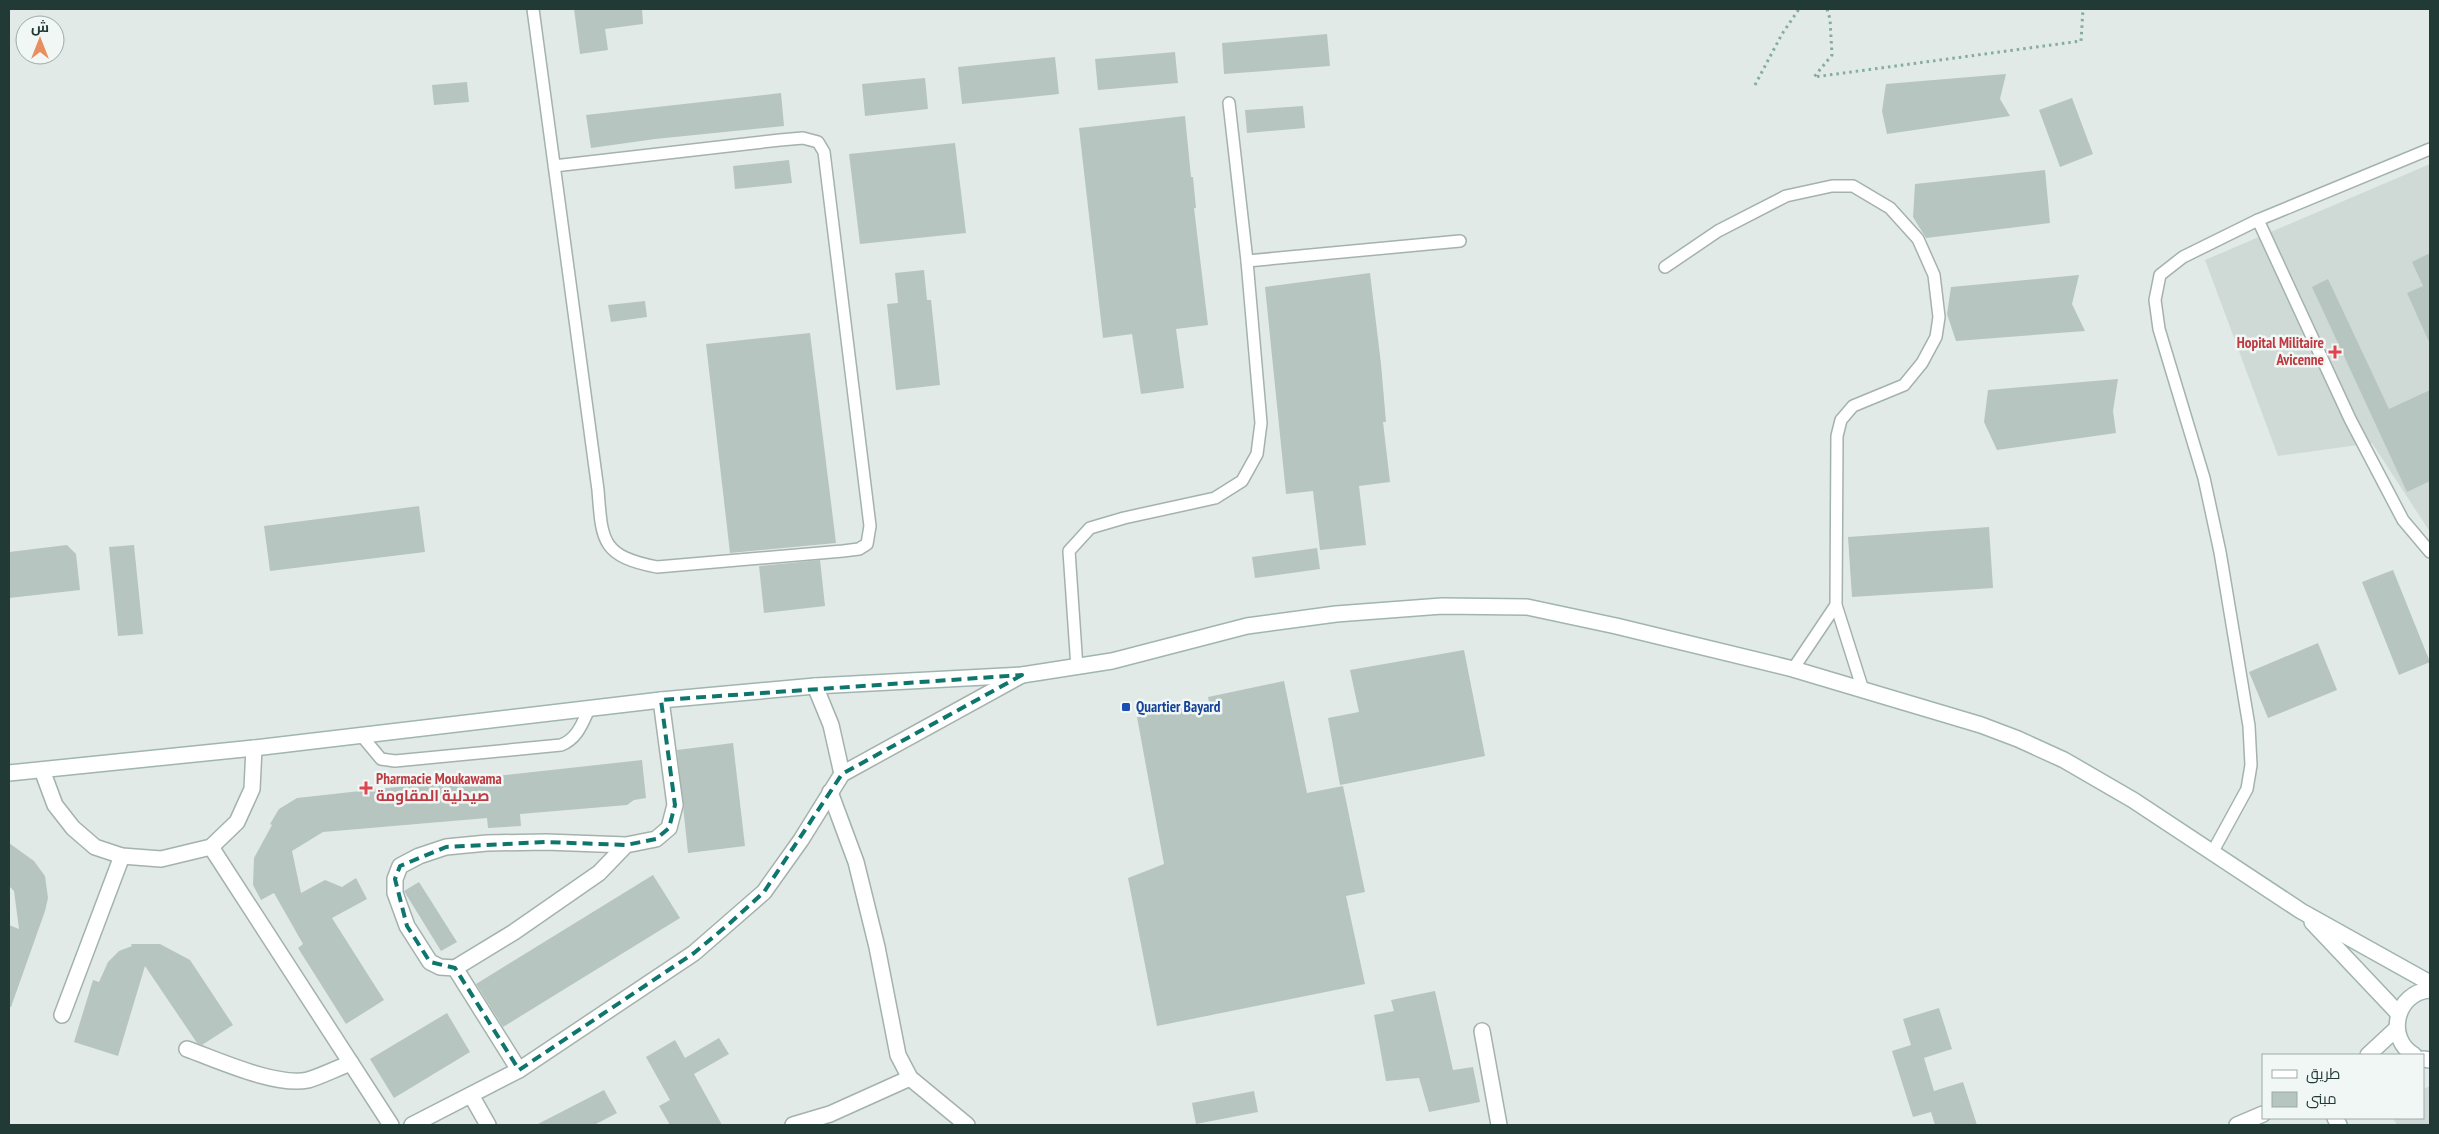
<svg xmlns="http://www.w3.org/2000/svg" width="2439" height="1134" viewBox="0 0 2439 1134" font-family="'PT Sans Narrow',Cairo,sans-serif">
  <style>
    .built { fill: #cfdad6 }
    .building { fill: #b6c5c0 }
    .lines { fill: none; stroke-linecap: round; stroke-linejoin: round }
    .service-casing { stroke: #a4b2ae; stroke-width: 14 }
    .minor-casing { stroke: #a4b2ae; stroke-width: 18 }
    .secondary-casing { stroke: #a0b5b0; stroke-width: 18 }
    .path { stroke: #83aca3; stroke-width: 3; stroke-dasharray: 2.5 4; stroke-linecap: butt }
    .service { stroke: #fff; stroke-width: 11 }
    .minor { stroke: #fff; stroke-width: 15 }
    .secondary { stroke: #fff; stroke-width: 15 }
    .marked { fill: none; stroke: #0f766e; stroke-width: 4; stroke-dasharray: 10 6; stroke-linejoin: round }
    .health-dot { fill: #e0444e; stroke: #f1f7f5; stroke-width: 2 }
    .transit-dot { fill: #1a4fb4; stroke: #f1f7f5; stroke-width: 2 }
    .labels { text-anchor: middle; stroke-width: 5; stroke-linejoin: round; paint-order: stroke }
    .health-label { font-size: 15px; font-weight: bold; fill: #be3a42; stroke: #f1f7f5; text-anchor: end }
    .transit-label { font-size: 15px; font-weight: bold; fill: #164399; stroke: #f1f7f5; text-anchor: start }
  </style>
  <rect width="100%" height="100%" fill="#e1eae7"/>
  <!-- built -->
  <g class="built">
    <path d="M 2430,164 L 2430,532 L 2372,443 L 2278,456 L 2205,260 Z"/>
    <path d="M 2430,1086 L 2430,1125 L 2397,1125 L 2393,1118 L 2423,1118 L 2423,1089 Z"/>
  </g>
  <!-- building -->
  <g class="building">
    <path d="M 574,9 L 642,9 L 643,24 L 605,29 L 608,50 L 580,54 Z"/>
    <path d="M 1327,34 L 1330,66 L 1224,74 L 1222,43 Z"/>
    <path d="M 1175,52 L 1178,83 L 1098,90 L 1095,59 Z"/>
    <path d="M 1055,57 L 1059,94 L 962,104 L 958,67 Z"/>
    <path d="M 2006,74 L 2000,99 L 2010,116 L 1887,134 L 1882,111 L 1886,84 Z"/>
    <path d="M 925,78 L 928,109 L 865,116 L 862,84 Z"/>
    <path d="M 467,82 L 469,102 L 434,105 L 432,85 Z"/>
    <path d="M 781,93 L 784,126 L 655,139 L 591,148 L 586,115 Z"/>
    <path d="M 2072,98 L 2093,154 L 2060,167 L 2039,110 Z"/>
    <path d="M 1303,106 L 1305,128 L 1247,133 L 1245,110 Z"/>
    <path d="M 1185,116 L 1191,177 L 1193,177 L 1196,208 L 1194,208 L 1208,325 L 1176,329 L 1184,388 L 1141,394 L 1132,334 L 1103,338 L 1079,128 Z"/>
    <path d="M 955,143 L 966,233 L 860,244 L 849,154 Z"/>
    <path d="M 789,160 L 792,183 L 735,189 L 733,166 Z"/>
    <path d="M 2045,170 L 2050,223 L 1926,238 L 1913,217 L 1915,184 Z"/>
    <path d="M 2430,253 L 2430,344 L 2407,293 L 2423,286 L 2412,262 Z"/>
    <path d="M 924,270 L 927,300 L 931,300 L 940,385 L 896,390 L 887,304 L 898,303 L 895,273 Z"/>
    <path d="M 1370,273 L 1381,364 L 1386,422 L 1383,422 L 1390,482 L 1359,486 L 1366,545 L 1320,550 L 1313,491 L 1286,494 L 1265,287 Z"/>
    <path d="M 2079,275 L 2072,304 L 2085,331 L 1956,341 L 1947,314 L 1951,287 Z"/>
    <path d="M 2328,279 L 2389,409 L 2430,390 L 2430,481 L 2407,492 L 2312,287 Z"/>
    <path d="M 645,301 L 647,317 L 611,322 L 608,305 Z"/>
    <path d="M 810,333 L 836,543 L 730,553 L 706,344 Z"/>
    <path d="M 2118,379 L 2113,411 L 2116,433 L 1997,450 L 1984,422 L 1988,390 Z"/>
    <path d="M 419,506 L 425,552 L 270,571 L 264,526 Z"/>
    <path d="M 1989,527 L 1993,588 L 1852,597 L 1848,537 Z"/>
    <path d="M 67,545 L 76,554 L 80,590 L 9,598 L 9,552 Z"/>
    <path d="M 134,545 L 143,634 L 118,636 L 109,547 Z"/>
    <path d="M 1317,548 L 1320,569 L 1255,578 L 1252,557 Z"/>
    <path d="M 820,560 L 825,606 L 764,613 L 759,566 Z"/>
    <path d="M 2393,570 L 2430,662 L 2399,675 L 2362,582 Z"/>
    <path d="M 2318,643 L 2337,690 L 2268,718 L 2249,672 Z"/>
    <path d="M 1464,650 L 1485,756 L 1340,785 L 1328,718 L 1359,712 L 1350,670 Z"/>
    <path d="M 1284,681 L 1307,793 L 1343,786 L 1365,892 L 1346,896 L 1365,984 L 1157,1026 L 1128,878 L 1164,864 L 1137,717 L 1209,702 L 1208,697 Z"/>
    <path d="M 733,743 L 745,846 L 688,853 L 677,750 Z"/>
    <path d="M 642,760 L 646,798 L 634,800 L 627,805 L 520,814 L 521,826 L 488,828 L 487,818 L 323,832 L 292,851 L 301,893 L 325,880 L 342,887 L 356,878 L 367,899 L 332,918 L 384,1000 L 346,1024 L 298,948 L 303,944 L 274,893 L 261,900 L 253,885 L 254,858 L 272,825 L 270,824 L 279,809 L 297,798 Z"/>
    <path d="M 9,843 L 34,861 L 45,876 L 48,898 L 45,911 L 11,1007 L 9,1007 L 9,925 L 19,929 L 14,891 L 9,886 Z"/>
    <path d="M 653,875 L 680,918 L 503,1027 L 476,984 Z"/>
    <path d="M 419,882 L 457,942 L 441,951 L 404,891 Z"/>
    <path d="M 131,944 L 160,944 L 190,960 L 233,1025 L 202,1045 L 197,1043 L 145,966 L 118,1056 L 74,1042 L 93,980 L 99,982 L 108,962 L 119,951 L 132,946 Z"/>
    <path d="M 1435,991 L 1453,1070 L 1473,1067 L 1480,1102 L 1429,1112 L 1419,1078 L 1386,1081 L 1374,1015 L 1394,1011 L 1391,1000 Z"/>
    <path d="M 1939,1008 L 1952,1049 L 1924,1058 L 1934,1091 L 1963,1082 L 1977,1125 L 1935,1125 L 1931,1112 L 1913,1117 L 1892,1051 L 1911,1045 L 1903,1019 Z"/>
    <path d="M 447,1013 L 470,1052 L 394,1098 L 370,1059 Z"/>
    <path d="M 719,1038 L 729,1054 L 694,1074 L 722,1125 L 670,1125 L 659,1106 L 670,1100 L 646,1057 L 675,1040 L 685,1058 Z"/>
    <path d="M 604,1090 L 617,1113 L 594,1125 L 536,1125 Z"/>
    <path d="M 1254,1091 L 1258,1112 L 1196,1124 L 1192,1103 Z"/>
  </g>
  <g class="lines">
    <!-- service casing -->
    <g class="service-casing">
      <g id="service">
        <path d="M 533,9 L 598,490 C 602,541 601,556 657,567 L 843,551 L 859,549 L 867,544 L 870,526 L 824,152 L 818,142 L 803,138 L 780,140 L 554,166"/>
        <path d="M 2258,220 L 2350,419 L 2403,520 L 2430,552"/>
        <path d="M 1247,261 L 1460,241"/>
        <path d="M 1665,267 L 1718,231 L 1786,196 L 1832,186 L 1853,186 L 1890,208 L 1918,239 L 1934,275 L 1939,317 L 1936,337 L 1922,363 L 1904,385 L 1853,406 L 1841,420 L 1837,436 L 1836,605 L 1863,690"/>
        <path d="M 1077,668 L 1069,551 L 1090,528 L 1124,518 L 1215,498 L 1242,481 L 1257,454 L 1261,423 L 1247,261 L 1229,103"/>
        <path d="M 1793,669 L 1836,605"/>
        <path d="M 361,735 L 381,759 L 395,761 L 561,745 C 577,739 582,724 589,709"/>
        <path d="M 2212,853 L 2247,789 L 2251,765 L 2249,726 L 2220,552 L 2204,478 L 2159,329 L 2155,300 L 2160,275 L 2183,257 L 2258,220 L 2430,149"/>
      </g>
    </g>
    <!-- minor casing -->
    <g class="minor-casing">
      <g id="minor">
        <path d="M 815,686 L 831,725 L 842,774"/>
        <path d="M 42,770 L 55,805 L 73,828 L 95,847 L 122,856 L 161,859 L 211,847 L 237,822 L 252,789 L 254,748"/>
        <path d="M 830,792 L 856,862 L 877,947 L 898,1055 L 910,1078 L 967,1125"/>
        <path d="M 626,845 L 546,842 L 487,843 L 446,847 L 419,856 L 400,866 L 395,879 L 395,893 L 407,926 L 430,962 L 440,967 L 455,968 L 514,932 L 599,873 L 626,845 L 656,839 L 669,828 L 675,805 L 661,700"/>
        <path d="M 211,847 L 391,1125"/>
        <path d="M 455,968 L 519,1070"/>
        <path d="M 62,1015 L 122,856"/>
        <path d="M 1482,1031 L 1499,1125"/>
        <path d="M 187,1049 C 218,1060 276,1087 308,1080 C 322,1076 337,1068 351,1063"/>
        <path d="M 2368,1055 L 2396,1029"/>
        <path d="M 471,1095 L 488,1125"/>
        <path d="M 2335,1118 L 2339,1125"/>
        <path d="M 412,1125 L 519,1070 L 694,953 L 764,892 L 801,840 L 842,774 L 1022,675"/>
        <path d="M 793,1125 L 830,1114 L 910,1078"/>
        <path d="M 2237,1125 L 2263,1114"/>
      </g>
    </g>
    <!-- secondary casing -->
    <g class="secondary-casing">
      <g id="secondary">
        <path d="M 9,773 L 254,748 L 661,700 L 815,686 L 1022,675 L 1112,661 L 1247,626 L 1336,614 L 1442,606 L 1527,607 L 1616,626 L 1793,669 L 1981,725 L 2018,739 L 2064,760 L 2133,800 L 2301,911 L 2430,983"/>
        <path d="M 2312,922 L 2398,1013"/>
        <path d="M 2414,1055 C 2385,1038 2396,992 2430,990"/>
        <path d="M 2423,1059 L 2430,1060"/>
      </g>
    </g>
    <!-- path -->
    <g class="path">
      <path d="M 1827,9 L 1830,19 L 1832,55 L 1814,77 L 2081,41 L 2083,9"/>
      <path d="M 1755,85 L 1782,34 L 1799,9"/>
    </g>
    <!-- service -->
    <use href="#service" class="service"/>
    <!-- minor -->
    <use href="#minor" class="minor"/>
    <!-- secondary -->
    <use href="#secondary" class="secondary"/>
  </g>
  <!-- marked area -->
  <path class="marked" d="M 1022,675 L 842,774 L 764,892 L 729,924 L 694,953 L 519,1070 L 455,968 L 430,962 L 407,926 L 395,879 L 400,866 L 446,847 L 546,842 L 626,845 L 656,839 L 669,828 L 675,805 L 661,700 Z"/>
  <!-- markers -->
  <g class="health-dot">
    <path d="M2332.5 344.5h5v5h5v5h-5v5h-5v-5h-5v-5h5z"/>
    <path d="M363.5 780.5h5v5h5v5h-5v5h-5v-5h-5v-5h5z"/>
  </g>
  <rect class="transit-dot" x="1121" y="702" width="10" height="10" rx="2.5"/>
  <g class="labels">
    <!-- health labels -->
    <g class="health-label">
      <text x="2324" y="348">Hopital Militaire<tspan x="2324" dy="17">Avicenne</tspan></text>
      <text x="376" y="784" text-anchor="start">Pharmacie Moukawama<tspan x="376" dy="17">صيدلية المقاومة</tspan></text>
    </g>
    <!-- transit labels -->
    <g class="transit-label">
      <text x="1136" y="712">Quartier Bayard</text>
    </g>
  </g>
  <!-- border -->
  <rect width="2439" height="1134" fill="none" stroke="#223a36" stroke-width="20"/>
  <!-- legend -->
  <rect x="2262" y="1054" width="162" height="65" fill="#f1f7f5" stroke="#9eaba9"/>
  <rect x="2272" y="1070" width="25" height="8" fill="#ffffff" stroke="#9eaba9"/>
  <text x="2306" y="1079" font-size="15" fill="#223a36">طريق</text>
  <rect x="2272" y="1092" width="25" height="15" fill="#b6c5c0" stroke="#9eaba9"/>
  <text x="2306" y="1104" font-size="15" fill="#223a36">مبنى</text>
  <!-- north arrow -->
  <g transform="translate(40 40)"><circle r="24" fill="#f1f7f5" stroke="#9eaba9"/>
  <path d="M0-4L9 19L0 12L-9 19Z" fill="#e98e60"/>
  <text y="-8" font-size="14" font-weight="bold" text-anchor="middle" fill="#223a36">ش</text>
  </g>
</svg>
